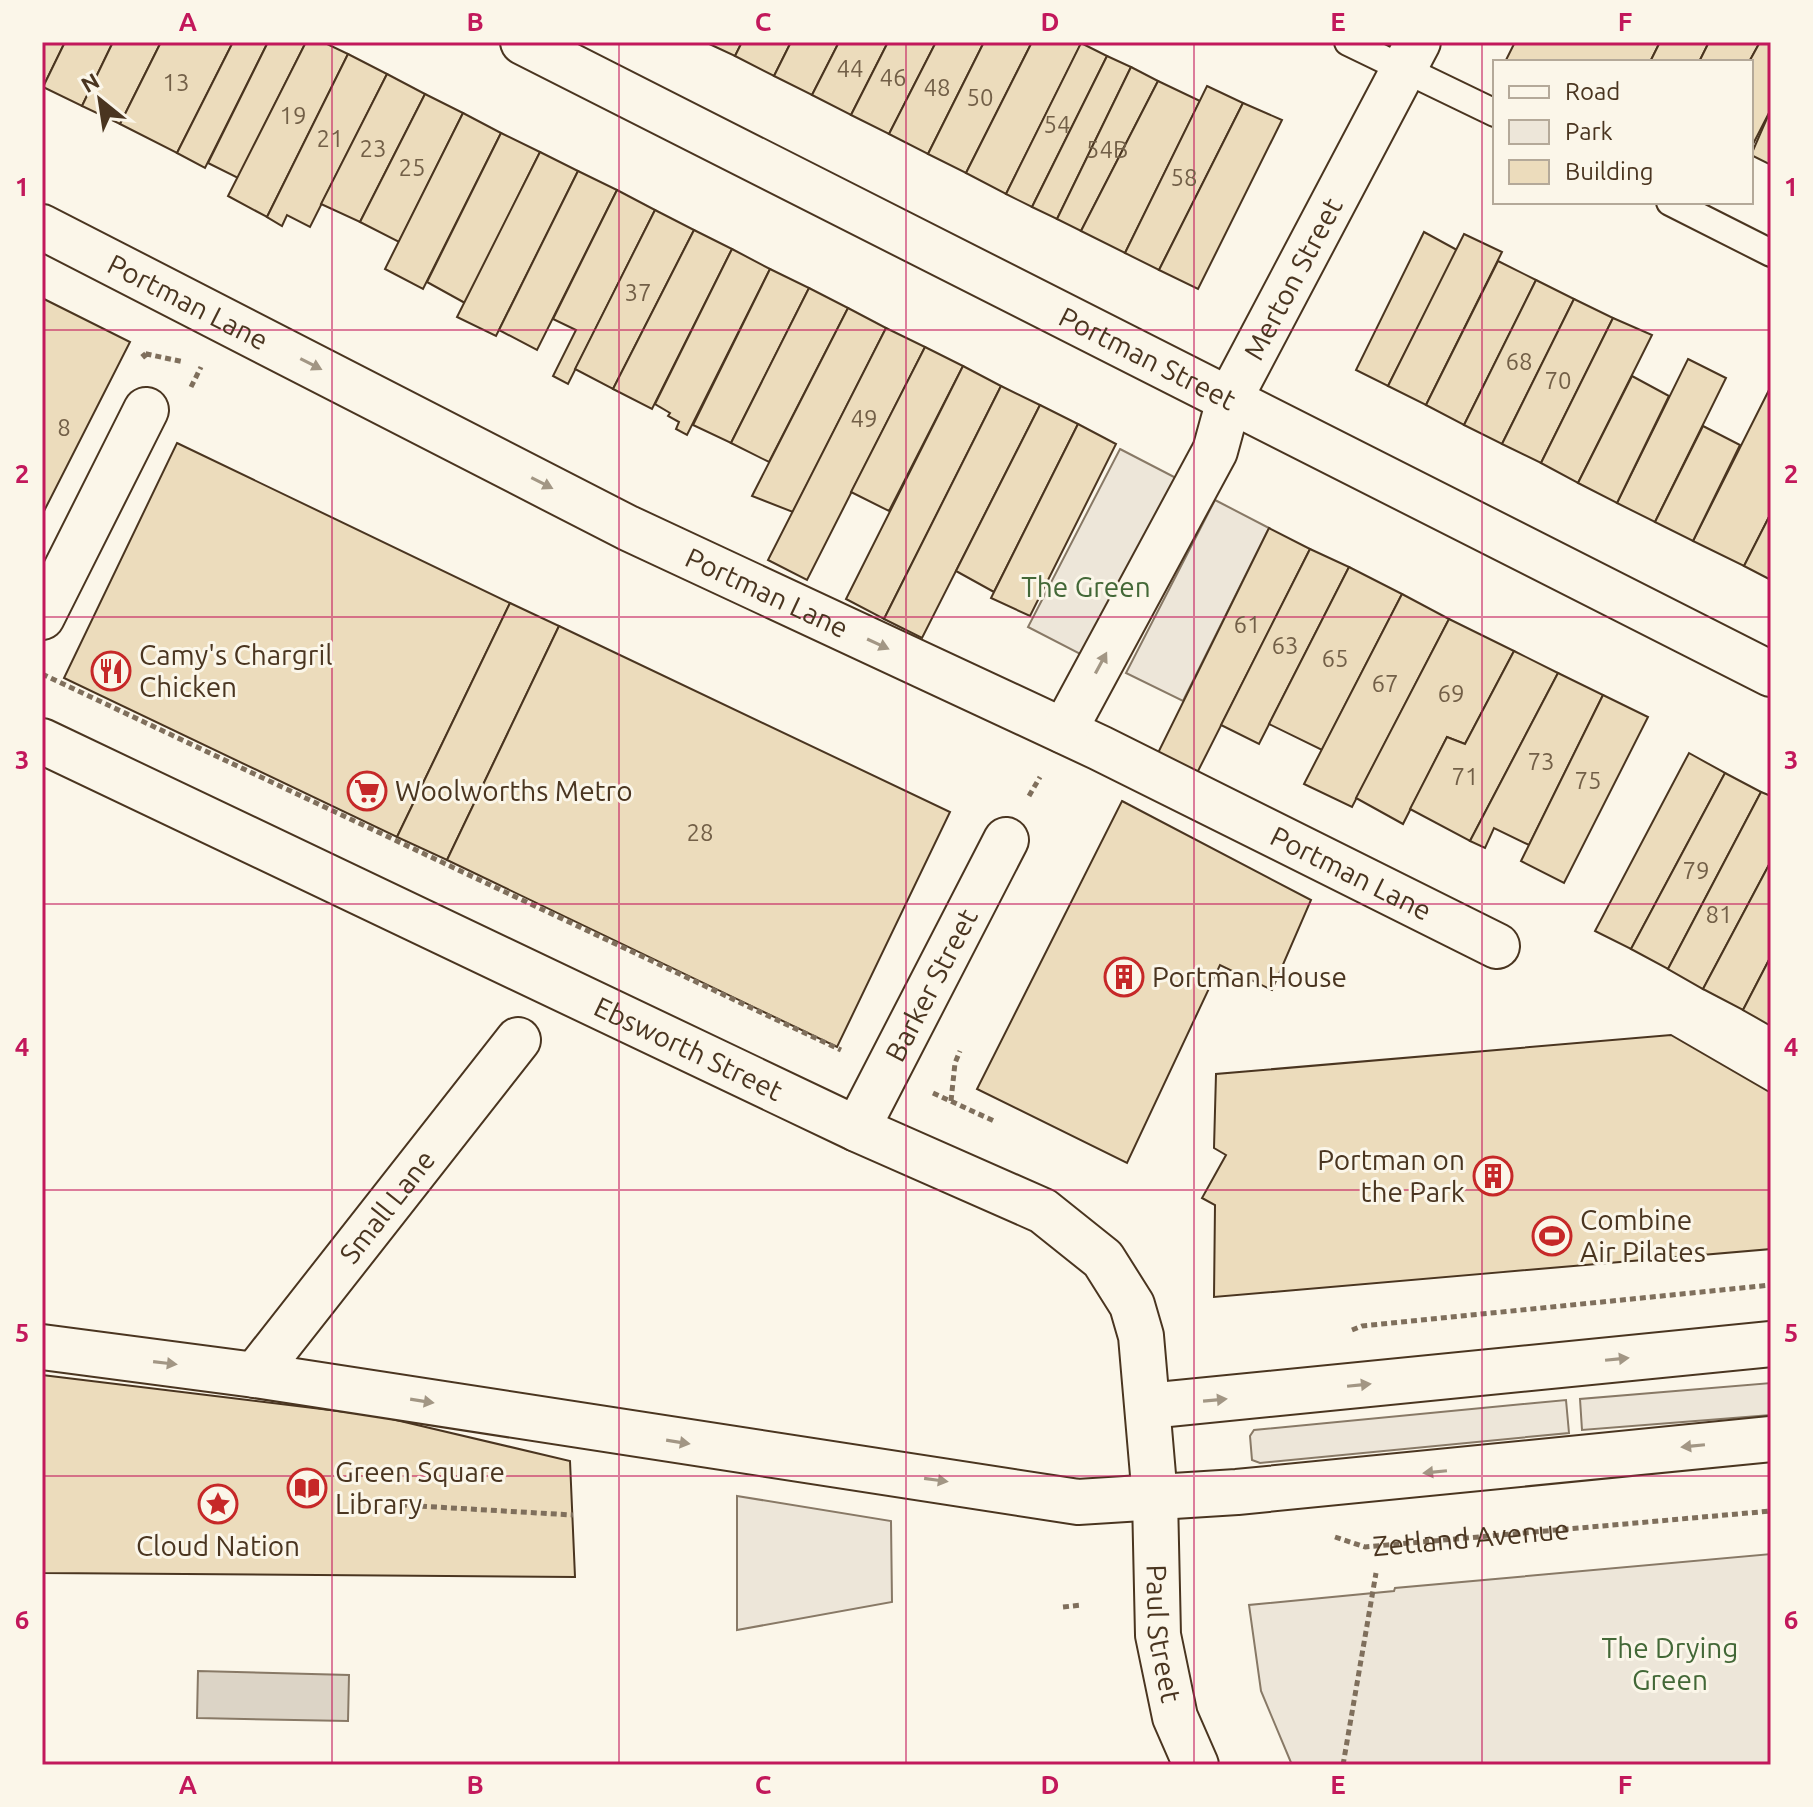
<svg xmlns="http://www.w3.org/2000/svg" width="1813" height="1807" viewBox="0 0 1813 1807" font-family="Ubuntu,sans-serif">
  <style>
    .green { fill: #ede6d9; stroke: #887966; stroke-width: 2 }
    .water { fill: #dcd4c6; stroke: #887966; stroke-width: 2 }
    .building { fill: #ecdcbc; stroke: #4a3520; stroke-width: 2 }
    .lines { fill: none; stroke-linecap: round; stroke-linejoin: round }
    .lane-casing { stroke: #4a3520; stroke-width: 30 }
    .street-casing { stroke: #4a3520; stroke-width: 48 }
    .path { stroke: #7f6f5c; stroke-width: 5; stroke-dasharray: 6 4; stroke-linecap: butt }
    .lane { stroke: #fbf6e9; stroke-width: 26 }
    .street { stroke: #fbf6e9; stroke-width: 44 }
    .oneway { fill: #a29684 }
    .grid { fill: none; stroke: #c2185b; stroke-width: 2; stroke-opacity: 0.55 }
    .labels { text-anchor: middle; stroke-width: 6; stroke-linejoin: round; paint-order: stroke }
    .number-label { font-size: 24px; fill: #725f47 }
    .street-label { font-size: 28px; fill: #4a3520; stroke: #fbf6e9 }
    .park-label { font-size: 28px; fill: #436837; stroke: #fbf6e9 }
    .poi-label { font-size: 28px; fill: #4a3520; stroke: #fbf6e9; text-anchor: start }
    .neatline { fill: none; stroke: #c2185b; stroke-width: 3 }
    .grid-label { font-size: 26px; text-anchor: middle; font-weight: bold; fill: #c2185b }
  </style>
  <rect width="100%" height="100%" fill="#fbf6e9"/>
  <!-- green -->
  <g class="green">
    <path d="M 1120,449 L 1178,479 L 1086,657 L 1028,627 Z"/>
    <path d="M 1215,500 L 1269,528 L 1183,701 L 1126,673 Z"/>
    <path d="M 1771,1383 L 1771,1415 L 1582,1430 L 1580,1399 Z"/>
    <path d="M 1566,1400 L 1569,1433 L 1260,1463 L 1252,1460 L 1250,1436 L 1254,1430 Z"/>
    <path d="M 737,1496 L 891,1521 L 892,1602 L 737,1630 Z"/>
    <path d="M 1771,1554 L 1771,1765 L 1292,1765 L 1261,1691 L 1249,1605 L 1394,1591 L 1395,1588 Z"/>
  </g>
  <!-- water -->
  <path class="water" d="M 198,1671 L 349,1675 L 348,1721 L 197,1718 Z"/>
  <!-- building -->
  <g class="building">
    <path d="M 42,42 L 65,42 L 43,87 L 42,86 Z"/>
    <path d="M 65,42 L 113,42 L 82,106 L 43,87 Z"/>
    <path d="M 113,42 L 161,42 L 120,124 L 82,106 Z"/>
    <path d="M 161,42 L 233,42 L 177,153 L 120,124 Z"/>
    <path d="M 233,42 L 268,42 L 205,168 L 177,153 Z"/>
    <path d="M 268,42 L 306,42 L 238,178 L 208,163 Z"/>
    <path d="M 306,42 L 323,42 L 348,54 L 267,217 L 228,196 Z"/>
    <path d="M 705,42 L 742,42 L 735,56 Z"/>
    <path d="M 742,42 L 791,42 L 774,76 L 735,56 Z"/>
    <path d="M 791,42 L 839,42 L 812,95 L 774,76 Z"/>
    <path d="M 839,42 L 888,42 L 851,115 L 812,95 Z"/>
    <path d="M 888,42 L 936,42 L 889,134 L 851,115 Z"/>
    <path d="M 936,42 L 984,42 L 928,154 L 889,134 Z"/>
    <path d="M 984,42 L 1032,42 L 966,173 L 928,154 Z"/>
    <path d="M 1032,42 L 1082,42 L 1006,194 L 966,173 Z"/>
    <path d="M 1515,42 L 1660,42 L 1650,62 L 1505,62 Z"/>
    <path d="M 1660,42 L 1709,42 L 1699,62 L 1650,62 Z"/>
    <path d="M 1709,42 L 1760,42 L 1749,62 L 1699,62 Z"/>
    <path d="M 1760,42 L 1771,42 L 1771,109 L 1751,148 L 1749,62 Z"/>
    <path d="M 1081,43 L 1107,56 L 1032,207 L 1006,194 Z"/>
    <path d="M 348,54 L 387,74 L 310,227 L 287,215 L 282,226 L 267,217 Z"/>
    <path d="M 1107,56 L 1131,67 L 1057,219 L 1032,207 Z"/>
    <path d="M 1131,67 L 1158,81 L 1081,231 L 1057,219 Z"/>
    <path d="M 387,74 L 425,94 L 360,222 L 321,204 Z"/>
    <path d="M 1158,81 L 1200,101 L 1125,253 L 1081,231 Z"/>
    <path d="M 1207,86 L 1243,103 L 1159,270 L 1125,253 Z"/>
    <path d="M 425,94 L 463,113 L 399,242 L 360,222 Z"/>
    <path d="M 1243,103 L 1282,120 L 1198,289 L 1159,270 Z"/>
    <path d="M 1771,109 L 1771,165 L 1751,155 Z"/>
    <path d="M 463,113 L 501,133 L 423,289 L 385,269 Z"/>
    <path d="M 501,133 L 540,152 L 465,303 L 427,282 Z"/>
    <path d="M 540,152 L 578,171 L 496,336 L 457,317 Z"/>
    <path d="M 578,171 L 617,190 L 537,350 L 499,330 Z"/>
    <path d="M 617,190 L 655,210 L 568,384 L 553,376 L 576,330 L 553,319 Z"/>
    <path d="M 655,210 L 694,230 L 613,389 L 575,369 Z"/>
    <path d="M 694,230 L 732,249 L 652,409 L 613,389 Z"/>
    <path d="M 1424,232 L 1457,250 L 1388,386 L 1356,370 Z"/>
    <path d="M 1464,234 L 1502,252 L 1426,405 L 1388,386 Z"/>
    <path d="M 732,249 L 770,269 L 687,435 L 676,429 L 679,422 L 668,416 L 670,413 L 655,404 Z"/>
    <path d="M 1498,261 L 1536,280 L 1464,425 L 1426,405 Z"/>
    <path d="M 770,269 L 809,288 L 731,443 L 693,425 Z"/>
    <path d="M 1536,280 L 1574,299 L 1502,444 L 1464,425 Z"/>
    <path d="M 809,288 L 848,308 L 769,462 L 731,443 Z"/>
    <path d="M 42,298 L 130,342 L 42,515 Z"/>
    <path d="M 1574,299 L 1613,318 L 1541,463 L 1502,444 Z"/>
    <path d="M 848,308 L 886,328 L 793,512 L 752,496 Z"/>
    <path d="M 1613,318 L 1652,335 L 1578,483 L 1541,463 Z"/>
    <path d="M 886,328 L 925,347 L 807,580 L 768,560 Z"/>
    <path d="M 925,347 L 963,366 L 889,511 L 851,492 Z"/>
    <path d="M 1688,359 L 1726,378 L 1655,522 L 1617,503 Z"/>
    <path d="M 963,366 L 1001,386 L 884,619 L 846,599 Z"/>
    <path d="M 1632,376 L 1669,396 L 1617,503 L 1578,483 Z"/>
    <path d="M 1001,386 L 1040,405 L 922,638 L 884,619 Z"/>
    <path d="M 1771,386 L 1771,513 L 1744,566 L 1693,541 Z"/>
    <path d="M 1040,405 L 1078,424 L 994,592 L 956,571 Z"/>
    <path d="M 1078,424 L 1116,444 L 1030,616 L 991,598 Z"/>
    <path d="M 1703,426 L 1740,445 L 1693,541 L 1655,522 Z"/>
    <path d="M 177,443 L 510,603 L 397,837 L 64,678 Z"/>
    <path d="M 1771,513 L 1771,580 L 1744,566 Z"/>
    <path d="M 1269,528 L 1310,549 L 1193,781 L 1154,761 Z"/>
    <path d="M 1310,549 L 1349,567 L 1259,744 L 1221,725 Z"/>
    <path d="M 1349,567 L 1402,594 L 1322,750 L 1269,724 Z"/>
    <path d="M 1402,594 L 1449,619 L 1352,807 L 1304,784 Z"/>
    <path d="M 510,603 L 559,626 L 447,860 L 397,837 Z"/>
    <path d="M 1449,619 L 1514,651 L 1465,744 L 1447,737 L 1403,824 L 1356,798 Z"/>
    <path d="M 559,626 L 950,812 L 837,1047 L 447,860 Z"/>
    <path d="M 1514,651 L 1558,673 L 1470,841 L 1410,809 L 1447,737 L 1465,744 Z"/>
    <path d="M 1558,673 L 1603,695 L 1529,845 L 1494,828 L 1485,848 L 1470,841 Z"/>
    <path d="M 1603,695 L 1648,717 L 1564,883 L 1521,861 Z"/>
    <path d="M 1689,753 L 1725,773 L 1631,949 L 1595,931 Z"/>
    <path d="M 1725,773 L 1761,792 L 1668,969 L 1631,949 Z"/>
    <path d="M 1761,792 L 1771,796 L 1771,861 L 1703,989 L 1668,969 Z"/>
    <path d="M 1122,801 L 1311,900 L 1272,990 L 1220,965 L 1127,1163 L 977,1089 Z"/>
    <path d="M 1771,861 L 1771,956 L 1743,1010 L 1703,989 Z"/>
    <path d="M 1771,956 L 1771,1026 L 1743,1010 Z"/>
    <path d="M 1671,1035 L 1771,1093 L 1771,1249 L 1214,1297 L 1215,1205 L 1202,1198 L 1226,1155 L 1214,1148 L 1216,1074 Z"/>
    <path d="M 42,1375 L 379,1416 L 570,1461 L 575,1577 L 42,1573 Z"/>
  </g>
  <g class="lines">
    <!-- lane casing -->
    <g class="lane-casing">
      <g id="lane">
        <path d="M 1348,42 L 1495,113"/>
        <path d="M 1670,202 L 1771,253"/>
      </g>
    </g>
    <!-- street casing -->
    <g class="street-casing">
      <g id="street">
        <path id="s2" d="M 523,42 L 1771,674"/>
        <path id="s3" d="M 42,227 L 628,528 L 1100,748 L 1497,946"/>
        <path d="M 42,617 L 146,410"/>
        <path id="s4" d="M 1064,731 L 1215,451 L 1229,400 L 1418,42"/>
        <path id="s5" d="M 42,741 L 857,1129 L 1043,1211 L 1103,1259 L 1132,1305 L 1141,1336 L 1155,1498 L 1158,1635 L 1175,1717 L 1196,1765"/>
        <path id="s6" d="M 857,1129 L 1006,840"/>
        <path d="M 42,1347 L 255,1375 L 1078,1502 L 1237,1492 L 1771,1439"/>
        <path id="s7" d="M 255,1375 L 518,1040"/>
        <path d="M 1148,1406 L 1771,1344"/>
      </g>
    </g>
    <!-- path -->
    <g class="path">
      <path d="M 146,358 L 142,353 L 184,362"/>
      <path d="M 191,387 L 201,367"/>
      <path d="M 42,674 L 841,1050"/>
      <path d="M 1029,796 L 1040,777"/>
      <path d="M 933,1093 L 994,1121"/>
      <path d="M 951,1101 L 955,1063 L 960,1051"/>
      <path d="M 1352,1330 L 1362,1326 L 1771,1285"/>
      <path d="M 401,1505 L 573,1515"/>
      <path id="s1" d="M 1335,1537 L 1365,1547 L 1771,1511"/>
      <path d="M 1063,1607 L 1082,1605"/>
      <path d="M 1343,1765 L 1376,1573"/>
    </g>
    <!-- lane -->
    <use href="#lane" class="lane"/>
    <!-- street -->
    <use href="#street" class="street"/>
  </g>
  <!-- one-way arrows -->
  <defs><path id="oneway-solid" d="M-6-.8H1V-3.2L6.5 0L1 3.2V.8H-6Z" transform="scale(2)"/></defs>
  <g class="oneway">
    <use href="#oneway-solid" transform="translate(311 364) rotate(27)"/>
    <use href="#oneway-solid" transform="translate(542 483) rotate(27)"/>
    <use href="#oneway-solid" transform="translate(878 644) rotate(25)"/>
    <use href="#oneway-solid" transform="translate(1101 663) rotate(-62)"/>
    <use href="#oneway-solid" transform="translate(1617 1359) rotate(-6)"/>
    <use href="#oneway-solid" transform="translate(165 1363) rotate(7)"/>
    <use href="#oneway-solid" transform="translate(1359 1385) rotate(-6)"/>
    <use href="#oneway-solid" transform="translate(1215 1400) rotate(-5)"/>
    <use href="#oneway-solid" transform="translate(422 1401) rotate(9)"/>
    <use href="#oneway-solid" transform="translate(678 1442) rotate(9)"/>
    <use href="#oneway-solid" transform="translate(1693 1446) rotate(174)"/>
    <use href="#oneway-solid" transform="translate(1435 1472) rotate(174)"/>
    <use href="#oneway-solid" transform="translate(936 1480) rotate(8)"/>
  </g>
  <!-- grid -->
  <path class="grid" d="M 332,42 L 332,1765M 619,42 L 619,1765M 906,42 L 906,1765M 1194,42 L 1194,1765M 1482,42 L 1482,1765M 42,330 L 1771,330M 42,617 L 1771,617M 42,904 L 1771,904M 42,1190 L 1771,1190M 42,1476 L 1771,1476"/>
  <!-- icons -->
  <defs>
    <g id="restaurant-ring" transform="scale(2)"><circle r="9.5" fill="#fbf6e9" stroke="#c62828" stroke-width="1.5"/><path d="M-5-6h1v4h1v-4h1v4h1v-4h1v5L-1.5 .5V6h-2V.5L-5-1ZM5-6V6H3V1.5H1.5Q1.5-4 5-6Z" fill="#c62828"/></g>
    <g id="supermarket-ring" transform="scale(2)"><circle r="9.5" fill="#fbf6e9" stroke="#c62828" stroke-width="1.5"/><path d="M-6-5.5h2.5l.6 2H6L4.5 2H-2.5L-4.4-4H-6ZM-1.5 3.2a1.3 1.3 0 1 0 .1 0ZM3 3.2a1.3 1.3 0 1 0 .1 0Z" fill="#c62828"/></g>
    <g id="building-ring" transform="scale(2)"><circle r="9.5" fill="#fbf6e9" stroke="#c62828" stroke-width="1.5"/><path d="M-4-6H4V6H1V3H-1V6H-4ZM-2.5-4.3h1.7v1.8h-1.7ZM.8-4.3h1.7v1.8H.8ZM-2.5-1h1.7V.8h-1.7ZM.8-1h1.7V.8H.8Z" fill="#c62828"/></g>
    <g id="stadium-ring" transform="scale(2)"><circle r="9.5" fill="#fbf6e9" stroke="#c62828" stroke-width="1.5"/><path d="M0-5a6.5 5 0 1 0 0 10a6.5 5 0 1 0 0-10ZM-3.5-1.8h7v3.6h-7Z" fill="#c62828"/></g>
    <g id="library-ring" transform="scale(2)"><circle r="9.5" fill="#fbf6e9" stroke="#c62828" stroke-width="1.5"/><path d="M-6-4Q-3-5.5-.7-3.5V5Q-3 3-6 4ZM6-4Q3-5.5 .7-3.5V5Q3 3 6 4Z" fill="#c62828"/></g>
    <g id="sight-ring" transform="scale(2)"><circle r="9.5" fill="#fbf6e9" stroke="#c62828" stroke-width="1.5"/><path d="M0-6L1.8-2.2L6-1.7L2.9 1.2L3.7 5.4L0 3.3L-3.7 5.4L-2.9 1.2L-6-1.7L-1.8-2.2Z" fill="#c62828"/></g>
  </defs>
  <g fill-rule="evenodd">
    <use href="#restaurant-ring" x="111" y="671"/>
    <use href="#supermarket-ring" x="367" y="791"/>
    <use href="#building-ring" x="1124" y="977"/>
    <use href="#building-ring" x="1493" y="1176"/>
    <use href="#stadium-ring" x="1552" y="1236"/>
    <use href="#library-ring" x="307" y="1488"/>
    <use href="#sight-ring" x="218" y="1504"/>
  </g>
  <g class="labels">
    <!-- number labels -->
    <g class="number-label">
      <text x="850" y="77">44</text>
      <text x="893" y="86">46</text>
      <text x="176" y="91">13</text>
      <text x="937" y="96">48</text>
      <text x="980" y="106">50</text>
      <text x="293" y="124">19</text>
      <text x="1057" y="133">54</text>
      <text x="330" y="147">21</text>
      <text x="373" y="157">23</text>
      <text x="1107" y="158">54B</text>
      <text x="412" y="176">25</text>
      <text x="1184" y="186">58</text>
      <text x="638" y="301">37</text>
      <text x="1519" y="370">68</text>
      <text x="1558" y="389">70</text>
      <text x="864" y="427">49</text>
      <text x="64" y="436">8</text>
      <text x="1247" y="633">61</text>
      <text x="1285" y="654">63</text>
      <text x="1335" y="667">65</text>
      <text x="1385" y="692">67</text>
      <text x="1451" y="702">69</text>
      <text x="1541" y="770">73</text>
      <text x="1465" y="785">71</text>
      <text x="1588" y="789">75</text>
      <text x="700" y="841">28</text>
      <text x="1696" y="879">79</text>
      <text x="1719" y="923">81</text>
    </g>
    <!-- street labels -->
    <g class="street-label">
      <text dy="10" stroke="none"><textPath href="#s4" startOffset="508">Merton Street</textPath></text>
      <text dy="10" stroke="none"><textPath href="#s3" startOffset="164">Portman Lane</textPath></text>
      <text dy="10" stroke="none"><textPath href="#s2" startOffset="700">Portman Street</textPath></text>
      <text dy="10" stroke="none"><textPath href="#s3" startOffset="812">Portman Lane</textPath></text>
      <text dy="10" stroke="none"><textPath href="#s3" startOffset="1460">Portman Lane</textPath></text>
      <text dy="10" stroke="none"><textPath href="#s6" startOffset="162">Barker Street</textPath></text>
      <text dy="10" stroke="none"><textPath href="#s5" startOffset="716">Ebsworth Street</textPath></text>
      <text dy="10" stroke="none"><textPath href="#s7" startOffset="214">Small Lane</textPath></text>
      <text dy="10" stroke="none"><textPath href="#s1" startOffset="138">Zetland Avenue</textPath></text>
      <text dy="10" stroke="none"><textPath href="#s5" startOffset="1568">Paul Street</textPath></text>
    </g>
    <!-- park labels -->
    <g class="park-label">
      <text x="1086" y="597">The Green</text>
      <text x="1670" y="1658">The Drying<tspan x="1670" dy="32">Green</tspan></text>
    </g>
    <!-- poi labels -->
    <g class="poi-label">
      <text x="139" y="665">Camy's Chargril<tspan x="139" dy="32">Chicken</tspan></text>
      <text x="395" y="801">Woolworths Metro</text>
      <text x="1152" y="987">Portman House</text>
      <text x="1465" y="1170" text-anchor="end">Portman on<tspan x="1465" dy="32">the Park</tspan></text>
      <text x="1580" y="1230">Combine<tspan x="1580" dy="32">Air Pilates</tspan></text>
      <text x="335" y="1482">Green Square<tspan x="335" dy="32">Library</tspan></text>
      <text x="218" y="1556" text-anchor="middle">Cloud Nation</text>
    </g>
  </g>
  <!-- border -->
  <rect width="1813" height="1807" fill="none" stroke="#fbf6e9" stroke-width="88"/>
  <!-- legend -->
  <rect x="1493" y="60" width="260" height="144" fill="#fbf6e9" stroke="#b4a999" stroke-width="2"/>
  <rect x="1509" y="86" width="40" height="12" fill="#fbf6e9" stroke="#b4a999" stroke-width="2"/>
  <text x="1565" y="100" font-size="24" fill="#4a3520">Road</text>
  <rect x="1509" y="120" width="40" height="24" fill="#ede6d9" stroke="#b4a999" stroke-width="2"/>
  <text x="1565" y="140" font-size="24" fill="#4a3520">Park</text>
  <rect x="1509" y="160" width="40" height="24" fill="#ecdcbc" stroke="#b4a999" stroke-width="2"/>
  <text x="1565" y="180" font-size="24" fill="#4a3520">Building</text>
  <!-- north arrow -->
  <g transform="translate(100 100) rotate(330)" stroke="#fbf6e9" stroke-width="6" paint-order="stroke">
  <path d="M0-6L14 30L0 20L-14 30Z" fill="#4a3520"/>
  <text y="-12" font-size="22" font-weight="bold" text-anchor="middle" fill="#4a3520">N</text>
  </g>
  <rect x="44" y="44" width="1725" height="1719" class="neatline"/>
  <g class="grid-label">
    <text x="188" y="31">A</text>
    <text x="475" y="31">B</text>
    <text x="763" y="31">C</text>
    <text x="1050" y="31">D</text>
    <text x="1338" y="31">E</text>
    <text x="1625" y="31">F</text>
    <text x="22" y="196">1</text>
    <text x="1791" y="196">1</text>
    <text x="22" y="483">2</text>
    <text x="1791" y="483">2</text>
    <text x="22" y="769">3</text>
    <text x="1791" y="769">3</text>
    <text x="22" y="1056">4</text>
    <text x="1791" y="1056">4</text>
    <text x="22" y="1342">5</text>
    <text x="1791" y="1342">5</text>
    <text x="22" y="1629">6</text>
    <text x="1791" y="1629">6</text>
    <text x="188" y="1794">A</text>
    <text x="475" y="1794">B</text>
    <text x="763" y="1794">C</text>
    <text x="1050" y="1794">D</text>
    <text x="1338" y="1794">E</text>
    <text x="1625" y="1794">F</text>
  </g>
</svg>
